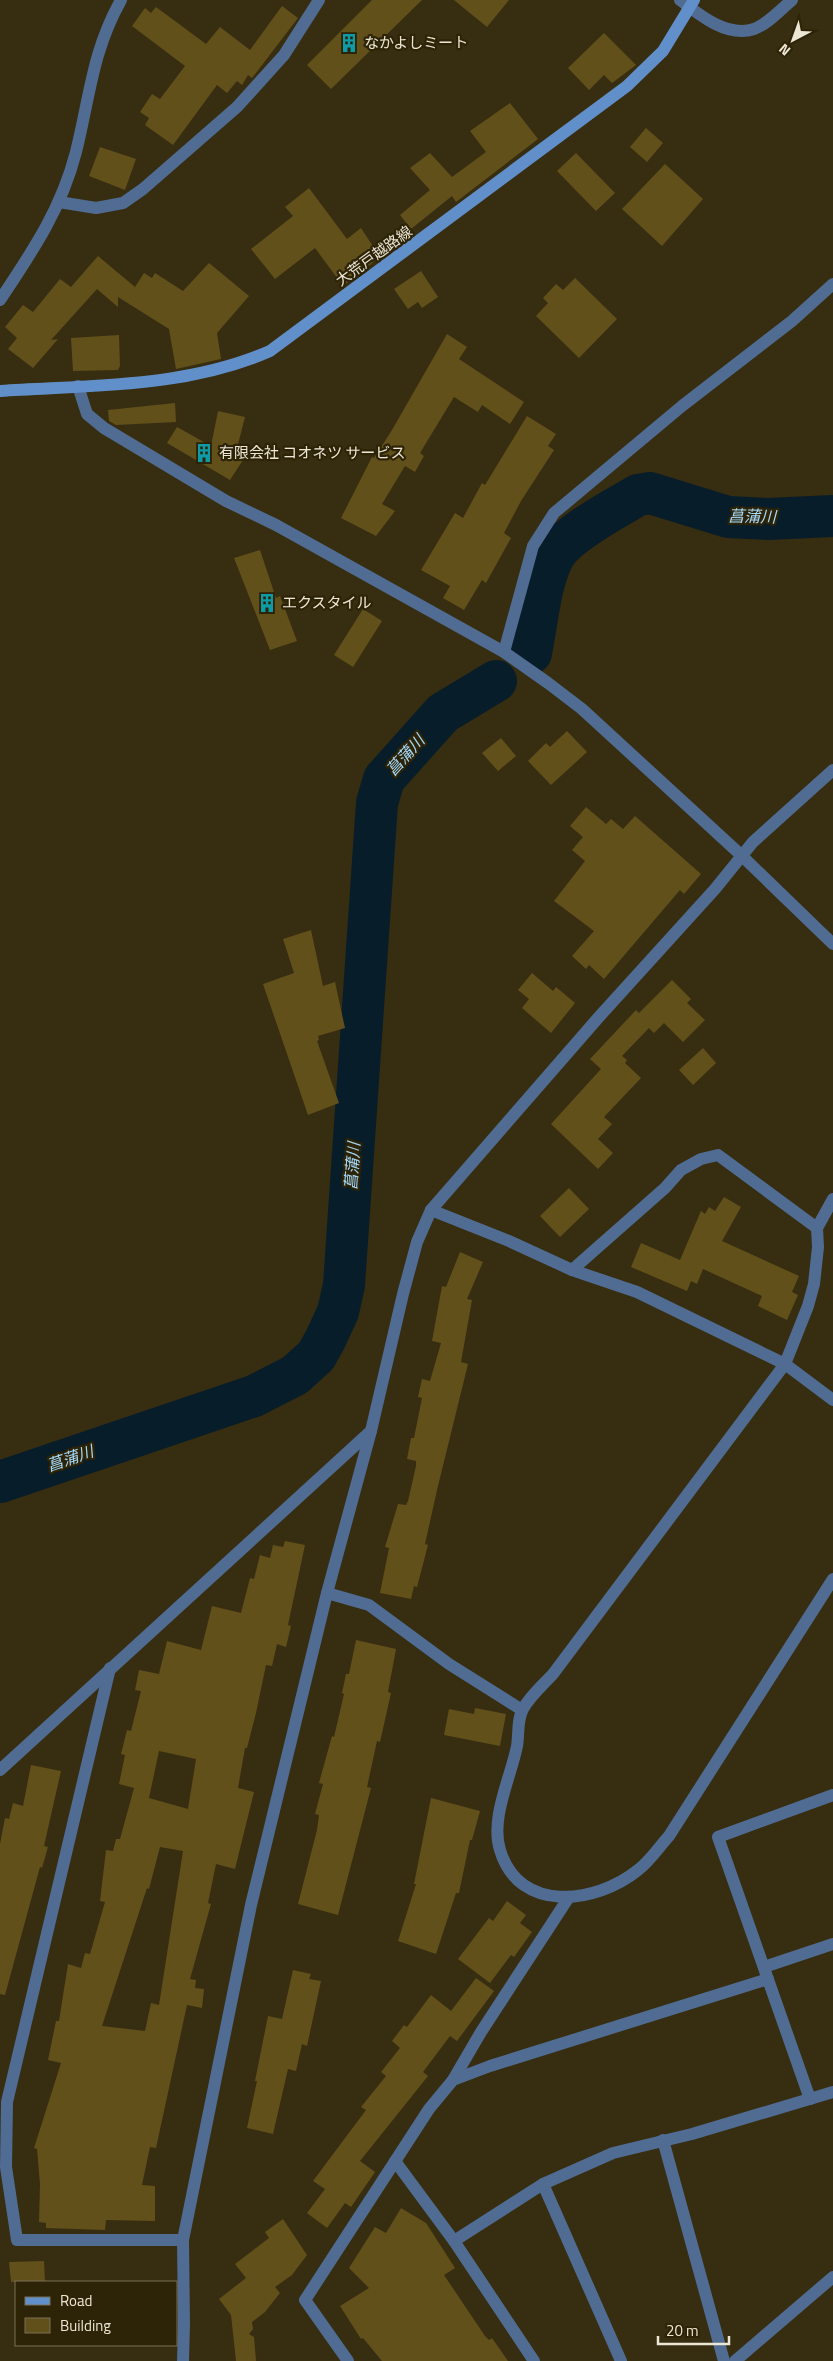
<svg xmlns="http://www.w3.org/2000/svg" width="833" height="2361" viewBox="0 0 833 2361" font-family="'Titillium Web','Noto Sans JP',sans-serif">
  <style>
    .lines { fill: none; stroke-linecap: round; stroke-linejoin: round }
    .river { stroke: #081d2a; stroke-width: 42 }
    .building { fill: #62501b; fill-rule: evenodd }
    .service { stroke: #506c92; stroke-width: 12 }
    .minor { stroke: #506c92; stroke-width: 12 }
    .secondary { stroke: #618fca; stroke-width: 12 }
    .labels { text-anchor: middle; stroke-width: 4.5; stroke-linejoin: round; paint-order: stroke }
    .poi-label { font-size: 15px; fill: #ece6d5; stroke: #2d2306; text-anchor: start }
    .street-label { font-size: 15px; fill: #ece6d5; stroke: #2d2306 }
    .water-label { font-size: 16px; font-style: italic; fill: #a5dafd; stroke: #2d2306 }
  </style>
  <rect width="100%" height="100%" fill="#372d11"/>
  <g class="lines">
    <!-- river -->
    <g class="river">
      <path d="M 531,653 C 537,624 540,582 554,556 C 566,534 616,508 638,495 L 650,493 L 728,517 L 768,519 L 833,516"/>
      <path d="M 0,1482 L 254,1396 L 295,1375 L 316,1356 L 325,1340 L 338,1312 L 344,1285 L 377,803 L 384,779 L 443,713 L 496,681"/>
    </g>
  </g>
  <!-- building -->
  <g class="building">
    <path d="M 372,0 L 422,0 L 331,89 L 307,65 Z"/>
    <path d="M 454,0 L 509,0 L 487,27 Z"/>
    <path d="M 282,6 L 298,18 L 252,78 L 248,75 L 242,85 L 237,81 L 227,93 L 217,85 L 173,145 L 145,125 L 149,118 L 140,112 L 152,94 L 160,99 L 185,66 L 132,26 L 145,8 L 151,13 L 156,7 L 206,44 L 220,27 L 250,50 Z"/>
    <path d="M 604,33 L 636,65 L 612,83 L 604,75 L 589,90 L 568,68 Z"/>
    <path d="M 510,103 L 538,139 L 456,202 L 452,196 L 411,229 L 400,215 L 430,190 L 410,168 L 430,153 L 452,177 L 486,152 L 470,131 Z"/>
    <path d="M 646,128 L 663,143 L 647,162 L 630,147 Z"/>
    <path d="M 100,147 L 136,159 L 125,190 L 89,176 Z"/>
    <path d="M 576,153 L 615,193 L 596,211 L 557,171 Z"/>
    <path d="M 665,164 L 703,199 L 662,246 L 622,209 Z"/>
    <path d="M 309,188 L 347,239 L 361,228 L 380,257 L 343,286 L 315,248 L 275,279 L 251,249 L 293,216 L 285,207 Z"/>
    <path d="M 98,256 L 135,287 L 144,273 L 152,278 L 155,273 L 183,291 L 209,263 L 249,296 L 217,333 L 221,359 L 176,369 L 169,329 L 118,297 L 118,307 L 97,289 L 51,340 L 58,339 L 33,368 L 8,349 L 17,338 L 5,327 L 23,305 L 33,312 L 60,279 L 71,287 Z"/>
    <path d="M 421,271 L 438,297 L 422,308 L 418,302 L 408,309 L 394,289 Z"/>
    <path d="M 575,278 L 617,319 L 579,358 L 536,316 L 548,303 L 543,298 L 556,284 L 563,290 Z"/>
    <path d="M 447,334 L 467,347 L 459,359 L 524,402 L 510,424 L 482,405 L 478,412 L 454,397 L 420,453 L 424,456 L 415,472 L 405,466 L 382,504 L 395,511 L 376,536 L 341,518 L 372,457 L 374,458 L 392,430 Z"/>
    <path d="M 119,335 L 120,366 L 118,370 L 73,371 L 71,338 Z"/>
    <path d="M 175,403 L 176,422 L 116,425 L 109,421 L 108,410 Z"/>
    <path d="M 218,411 L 245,417 L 235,456 L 243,460 L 230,480 L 167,443 L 177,427 L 211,446 Z"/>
    <path d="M 527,416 L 556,434 L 548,446 L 554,450 L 521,501 L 504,533 L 511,538 L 486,583 L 482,580 L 464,610 L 443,598 L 450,586 L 421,570 L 455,513 L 463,518 L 482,483 L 485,485 Z"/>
    <path d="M 260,550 L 276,598 L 280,596 L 297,641 L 270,650 L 234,558 Z"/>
    <path d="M 363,609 L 382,621 L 353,667 L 334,655 Z"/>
    <path d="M 567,731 L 587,752 L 551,785 L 528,761 L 546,743 L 550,747 Z"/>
    <path d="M 501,738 L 516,756 L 498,771 L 482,753 Z"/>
    <path d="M 586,807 L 606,824 L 611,819 L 623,829 L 635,816 L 701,874 L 684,894 L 680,890 L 604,979 L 589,965 L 586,969 L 572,956 L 594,931 L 554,901 L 585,861 L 572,850 L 583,837 L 570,826 Z"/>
    <path d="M 311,930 L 323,986 L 335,982 L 345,1028 L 318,1036 L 319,1040 L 317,1041 L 339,1103 L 308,1115 L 263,984 L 294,973 L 283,939 Z"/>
    <path d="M 532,973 L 553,991 L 556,987 L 575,1003 L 551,1033 L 522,1008 L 529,999 L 518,990 Z"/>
    <path d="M 672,980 L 691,999 L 687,1003 L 705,1020 L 683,1042 L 664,1023 L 654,1033 L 649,1028 L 622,1056 L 627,1060 L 625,1063 L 641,1078 L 604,1117 L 612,1124 L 598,1139 L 613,1153 L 598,1169 L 551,1124 L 601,1069 L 590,1059 L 636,1010 L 639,1013 Z"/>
    <path d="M 703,1048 L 716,1063 L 693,1085 L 679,1070 Z"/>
    <path d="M 569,1188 L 589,1209 L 560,1237 L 540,1216 Z"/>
    <path d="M 724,1197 L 741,1207 L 722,1241 L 799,1276 L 792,1292 L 798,1295 L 787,1320 L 758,1306 L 762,1296 L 703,1269 L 697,1284 L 691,1281 L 687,1291 L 631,1267 L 641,1243 L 680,1260 L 701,1211 L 705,1214 L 709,1207 L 715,1211 Z"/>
    <path d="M 460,1252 L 483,1262 L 467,1299 L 472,1300 L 461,1362 L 468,1364 L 437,1490 L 425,1544 L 428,1545 L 417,1587 L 414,1586 L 411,1599 L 380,1593 L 389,1548 L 385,1547 L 398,1504 L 406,1505 L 408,1501 L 416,1466 L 416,1461 L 407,1459 L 411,1438 L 414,1438 L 422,1398 L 418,1397 L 422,1379 L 430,1381 L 441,1343 L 432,1341 L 442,1286 L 446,1287 Z"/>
    <path d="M 285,1541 L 305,1545 L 288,1625 L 291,1626 L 286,1647 L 277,1644 L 272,1666 L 266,1665 L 256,1713 L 247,1748 L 245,1748 L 238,1788 L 254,1792 L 235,1869 L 216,1864 L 208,1903 L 211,1904 L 190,1979 L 196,1980 L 195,1988 L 204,1989 L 202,2008 L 187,2005 L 156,2148 L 150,2147 L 142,2185 L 155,2186 L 155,2221 L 106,2220 L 105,2230 L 46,2228 L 46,2223 L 39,2222 L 40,2184 L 37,2149 L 34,2148 L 61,2063 L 48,2060 L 56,2021 L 59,2021 L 68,1964 L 81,1968 L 85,1953 L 90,1954 L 105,1902 L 100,1901 L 106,1850 L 113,1851 L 116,1839 L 120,1839 L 134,1788 L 119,1784 L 125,1755 L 121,1754 L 127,1730 L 131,1731 L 141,1691 L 135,1690 L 139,1670 L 159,1674 L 167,1641 L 201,1650 L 212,1606 L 241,1613 L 250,1578 L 254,1579 L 260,1555 L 270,1558 L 273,1545 L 283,1547 ZM 159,1751 L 196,1759 L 188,1809 L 149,1798 ZM 160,1847 L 183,1851 L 159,2005 L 151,2003 L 145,2031 L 102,2026 L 147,1888 L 149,1889 Z"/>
    <path d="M 356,1640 L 396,1649 L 388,1692 L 391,1693 L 380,1742 L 377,1741 L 367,1787 L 371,1788 L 338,1915 L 298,1904 L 317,1830 L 319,1815 L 315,1814 L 323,1784 L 319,1783 L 332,1736 L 334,1737 L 344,1694 L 342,1693 L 346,1674 L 349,1674 Z"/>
    <path d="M 475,1708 L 506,1714 L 500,1746 L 444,1735 L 449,1709 L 474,1714 Z"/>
    <path d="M 31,1765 L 61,1771 L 44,1846 L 48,1847 L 42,1868 L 40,1867 L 5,1995 L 0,1994 L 0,1844 L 5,1818 L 9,1819 L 13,1803 L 23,1806 Z"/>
    <path d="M 431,1798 L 480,1811 L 472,1840 L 470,1840 L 459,1893 L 456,1893 L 436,1954 L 398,1941 L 416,1884 L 414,1884 Z"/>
    <path d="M 507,1901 L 526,1915 L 520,1923 L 532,1932 L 514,1957 L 511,1955 L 490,1983 L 458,1959 L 489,1918 L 493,1921 Z"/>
    <path d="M 293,1970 L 311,1974 L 309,1979 L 321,1981 L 307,2046 L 302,2044 L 296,2071 L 288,2069 L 273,2134 L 247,2128 L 257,2081 L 255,2081 L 268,2016 L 282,2019 Z"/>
    <path d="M 476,1978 L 494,1991 L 457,2041 L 450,2036 L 423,2072 L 428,2076 L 360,2161 L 375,2172 L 351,2207 L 345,2203 L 327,2228 L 307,2213 L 325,2189 L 313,2181 L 366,2110 L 361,2107 L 386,2076 L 381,2072 L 400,2048 L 392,2041 L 404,2025 L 407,2027 L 431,1995 L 451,2011 Z"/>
    <path d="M 401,2208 L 426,2223 L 455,2268 L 444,2275 L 485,2336 L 489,2340 L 492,2338 L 508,2361 L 382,2361 L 363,2338 L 361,2339 L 340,2306 L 369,2288 L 349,2268 L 375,2227 L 386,2233 Z"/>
    <path d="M 283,2219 L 307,2255 L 292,2275 L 275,2287 L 280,2293 L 265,2312 L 252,2322 L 253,2329 L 249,2334 L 254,2337 L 256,2361 L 236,2361 L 231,2315 L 219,2299 L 246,2278 L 235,2264 L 269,2238 L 265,2232 Z"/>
    <path d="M 44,2261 L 45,2282 L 11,2282 L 9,2262 Z"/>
  </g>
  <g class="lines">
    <!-- service -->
    <path class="service" d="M 543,2184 L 621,2361"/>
    <!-- minor -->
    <g class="minor">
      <path d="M 680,0 C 699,15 728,38 754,29 C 768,24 781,9 792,0"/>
      <path d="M 59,202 L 96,208 L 123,203 L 143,189 L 237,107 L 284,55 L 319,0"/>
      <path d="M 0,300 C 32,252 61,210 76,152 C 90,96 92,52 121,0"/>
      <path d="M 78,386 L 87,414 L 104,428 L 226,501 L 276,525 L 504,652 L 548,683 L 582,709 L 741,855 L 833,944"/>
      <path d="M 504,652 L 533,546 L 554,513 L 682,406 L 792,321 L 833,284"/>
      <path d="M 833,1199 L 817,1228 L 818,1247 L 814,1284 L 808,1306 L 785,1364 L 553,1674 C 543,1685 530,1696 523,1709 C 517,1719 519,1735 517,1746 C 511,1777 490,1818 500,1850 C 519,1914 596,1904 638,1870 C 650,1861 659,1847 669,1836 L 833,1579"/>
      <path d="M 431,1210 L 509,1241 L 572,1270 L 637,1292 L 785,1364 L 833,1400"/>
      <path d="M 572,1270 L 665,1188 L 681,1170 L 701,1159 L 718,1155 L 817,1228"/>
      <path d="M 327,1593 L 369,1605 L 449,1664 L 522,1710"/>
      <path d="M 110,1668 L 7,2102 L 6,2167 L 17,2240 L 183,2240"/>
      <path d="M 0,1770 L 371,1431"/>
      <path d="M 764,1967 L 833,1944"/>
      <path d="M 453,2080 L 481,2032 L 569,1897"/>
      <path d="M 810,2099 L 718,1837 L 833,1795"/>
      <path d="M 663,2140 L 724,2361"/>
      <path d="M 395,2161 L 454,2241 L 534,2361"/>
      <path d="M 454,2241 L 543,2184 L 613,2153 L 692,2134 L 833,2092"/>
      <path d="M 183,2361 L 184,2324 L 183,2240 L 251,1905 L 327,1593 L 371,1431 L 403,1294 L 417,1242 L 431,1210 L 598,1018 L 715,889 L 753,842 L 833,770"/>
      <path d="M 348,2361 L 305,2300 L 429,2109 L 453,2080 L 490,2066 L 768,1979"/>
      <path d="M 735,2361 L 833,2277"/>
    </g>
    <!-- secondary -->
    <path class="secondary" d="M 0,391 C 91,385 186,388 270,351 L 627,86 L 663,51 L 694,0"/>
  </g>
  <!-- icons -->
  <defs>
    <g id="building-bare" transform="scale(1.5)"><path d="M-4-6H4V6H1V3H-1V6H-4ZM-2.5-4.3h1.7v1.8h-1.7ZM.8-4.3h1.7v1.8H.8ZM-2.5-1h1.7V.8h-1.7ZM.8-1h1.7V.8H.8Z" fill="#0f9aa8" stroke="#2d2306" stroke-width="2.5" paint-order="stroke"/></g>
  </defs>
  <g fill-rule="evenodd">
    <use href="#building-bare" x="349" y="43"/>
    <use href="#building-bare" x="204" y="453"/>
    <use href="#building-bare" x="267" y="603"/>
  </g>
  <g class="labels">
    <!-- poi labels -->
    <g class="poi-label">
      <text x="364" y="48">なかよしミート</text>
      <text x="219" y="458">有限会社 コオネツ サービス</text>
      <text x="282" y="608">エクスタイル</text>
    </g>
    <!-- street labels -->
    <g class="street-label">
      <text transform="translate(374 256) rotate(-36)" y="5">大荒戸越路線</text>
    </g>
    <!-- water labels -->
    <g class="water-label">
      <text transform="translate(752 516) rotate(1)" y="6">菖蒲川</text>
      <text transform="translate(405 755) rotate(-48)" y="6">菖蒲川</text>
      <text transform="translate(352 1166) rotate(-86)" y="6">菖蒲川</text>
      <text transform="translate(70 1458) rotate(-19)" y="6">菖蒲川</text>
    </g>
  </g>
  <!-- legend -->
  <rect x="15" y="2281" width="162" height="65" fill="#2d2306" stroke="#797159"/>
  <rect x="25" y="2297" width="25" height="8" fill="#618fca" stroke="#797159"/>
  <text x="60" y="2306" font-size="15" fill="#ece6d5">Road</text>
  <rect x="25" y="2318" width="25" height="15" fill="#62501b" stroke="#797159"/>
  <text x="60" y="2331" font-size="15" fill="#ece6d5">Building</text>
  <!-- north arrow -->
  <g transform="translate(793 40) rotate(221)" stroke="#2d2306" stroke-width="4" paint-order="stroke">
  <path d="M0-4L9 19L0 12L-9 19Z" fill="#ece6d5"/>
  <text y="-8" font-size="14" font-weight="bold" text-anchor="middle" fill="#ece6d5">N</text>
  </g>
  <!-- scale -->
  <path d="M658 2336v8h71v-8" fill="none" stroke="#ece6d5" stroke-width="2.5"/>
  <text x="666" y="2336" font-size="15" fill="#ece6d5" stroke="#2d2306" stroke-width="4" paint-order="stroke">20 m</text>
</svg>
